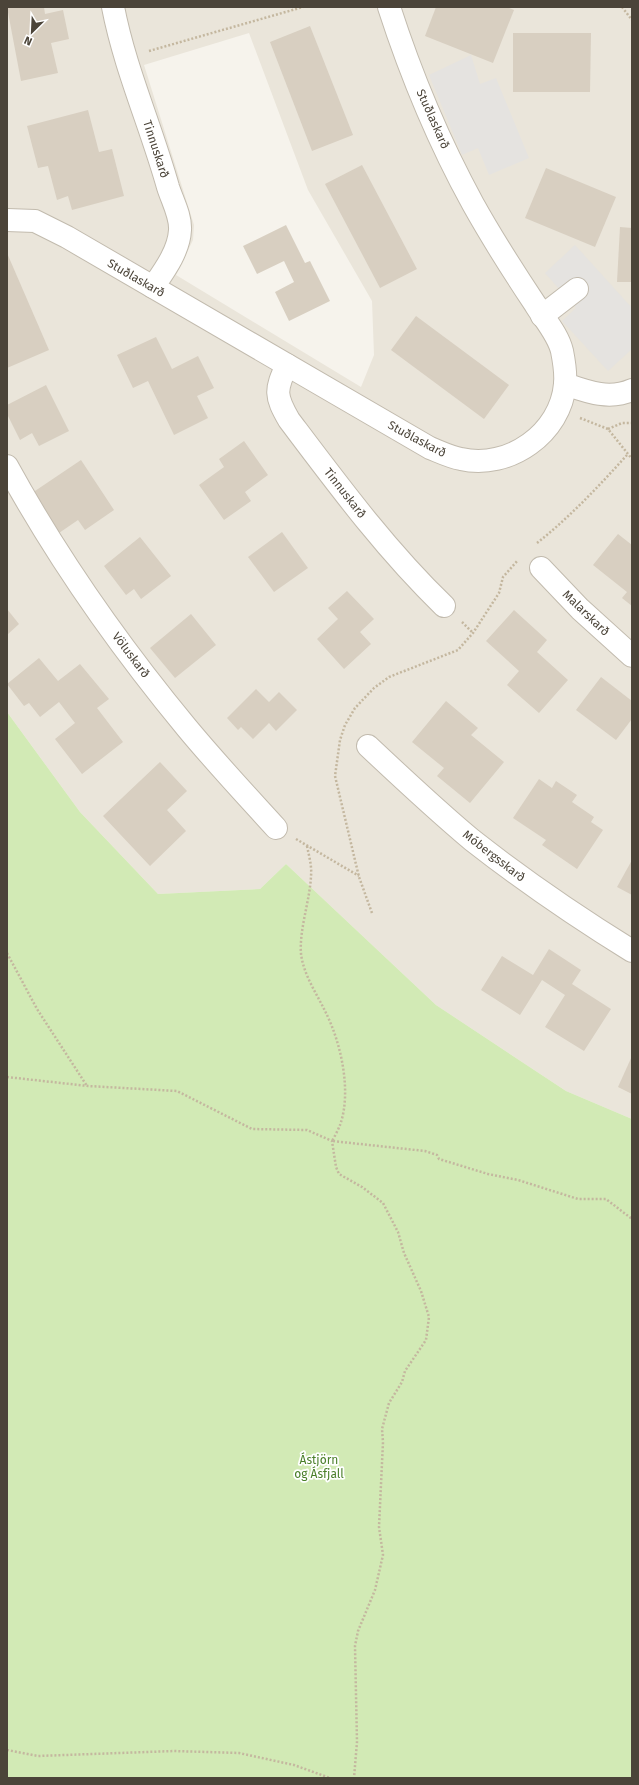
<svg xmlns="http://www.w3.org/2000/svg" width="639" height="1785" viewBox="0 0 639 1785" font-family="'Fira Sans',sans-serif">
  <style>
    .residential { fill: #eae5da; fill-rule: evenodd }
    .green { fill: #d2eab5 }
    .parking { fill: #e5e3e0 }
    .building { fill: #d8cfc1 }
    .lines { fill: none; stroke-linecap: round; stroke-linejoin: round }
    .minor-casing { stroke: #c2bbae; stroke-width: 24 }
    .path { stroke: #c4b79f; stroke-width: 2.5; stroke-dasharray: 2 2; stroke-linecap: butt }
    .minor { stroke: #fff; stroke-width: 22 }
    .labels { text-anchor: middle; stroke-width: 3.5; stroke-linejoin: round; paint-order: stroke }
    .street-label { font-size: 12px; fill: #4b4439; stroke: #fff }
    .park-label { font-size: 12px; fill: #4a7f2a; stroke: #fff }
  </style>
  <rect width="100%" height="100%" fill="#f6f3ec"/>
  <!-- residential -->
  <path class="residential" d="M 7,7 L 632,7 L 632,1119 L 566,1091 L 436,1005 L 286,864 L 260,889 L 158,894 L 80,812 L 7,712 ZM 249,33 L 308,190 L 372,301 L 374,355 L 361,387 L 176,275 L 193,240 L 194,225 L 144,65 Z"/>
  <!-- green -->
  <path class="green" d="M 7,712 L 80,812 L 158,894 L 260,889 L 286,864 L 436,1005 L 566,1091 L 632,1119 L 632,1778 L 7,1778 Z"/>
  <!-- parking -->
  <g class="parking">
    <path d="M 471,55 L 480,84 L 496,78 L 529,158 L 489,175 L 478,148 L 462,155 L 429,75 Z"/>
    <path d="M 575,245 L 632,308 L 632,349 L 608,371 L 562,321 L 576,308 L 545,273 Z"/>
  </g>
  <!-- building -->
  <g class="building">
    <path d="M 7,7 L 44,7 L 45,14 L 63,10 L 69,39 L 51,43 L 58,73 L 21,81 Z"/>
    <path d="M 436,7 L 507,7 L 514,10 L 493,63 L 425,36 Z"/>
    <path d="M 310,26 L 353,135 L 312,151 L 270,42 Z"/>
    <path d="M 513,33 L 591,33 L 590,92 L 513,92 Z"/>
    <path d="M 88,110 L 99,152 L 112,149 L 124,196 L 72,210 L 68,196 L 57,200 L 48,166 L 38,168 L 27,126 Z"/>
    <path d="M 362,165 L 417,269 L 380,288 L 325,184 Z"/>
    <path d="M 546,168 L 616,197 L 595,247 L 525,218 Z"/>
    <path d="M 286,225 L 305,263 L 310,261 L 330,301 L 289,321 L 275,292 L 294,282 L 284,261 L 257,274 L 243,246 Z"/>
    <path d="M 620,227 L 632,228 L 632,282 L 617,282 Z"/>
    <path d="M 7,253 L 49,350 L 7,368 Z"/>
    <path d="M 416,316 L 509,385 L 484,419 L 391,350 Z"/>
    <path d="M 156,337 L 172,369 L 198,356 L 214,388 L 197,396 L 208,418 L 174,435 L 148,381 L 133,388 L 117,355 Z"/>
    <path d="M 46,385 L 69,431 L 39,446 L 32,433 L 20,440 L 7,414 L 7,405 Z"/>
    <path d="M 244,441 L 268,475 L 245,492 L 251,501 L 224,520 L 199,485 L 224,467 L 219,459 Z"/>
    <path d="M 81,460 L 114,510 L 85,530 L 78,520 L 59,533 L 32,493 Z"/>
    <path d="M 282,532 L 308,568 L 274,592 L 248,557 Z"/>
    <path d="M 618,534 L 632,545 L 632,606 L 622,598 L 627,592 L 593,565 Z"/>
    <path d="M 140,537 L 171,576 L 141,599 L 134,589 L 126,595 L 104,566 Z"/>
    <path d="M 347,591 L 374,619 L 360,632 L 371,644 L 344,669 L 317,639 L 338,619 L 328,608 Z"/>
    <path d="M 7,609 L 19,624 L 7,635 Z"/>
    <path d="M 514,610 L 547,640 L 537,652 L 568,680 L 539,713 L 507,685 L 519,671 L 486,641 Z"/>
    <path d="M 191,614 L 216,645 L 175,678 L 150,648 Z"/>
    <path d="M 39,658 L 58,681 L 80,664 L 109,699 L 97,708 L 123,742 L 82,774 L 55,739 L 75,723 L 59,702 L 40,717 L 29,703 L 24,706 L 7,684 Z"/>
    <path d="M 601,677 L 632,701 L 632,719 L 616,740 L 576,710 Z"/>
    <path d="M 256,689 L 269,702 L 279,692 L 297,710 L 276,731 L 269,723 L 253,739 L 241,727 L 238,730 L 227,718 Z"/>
    <path d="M 446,701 L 478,728 L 471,735 L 504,762 L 470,803 L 437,776 L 444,768 L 412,742 Z"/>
    <path d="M 160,762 L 187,791 L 167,810 L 186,831 L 150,866 L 103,816 Z"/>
    <path d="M 539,779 L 552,788 L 556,781 L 577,795 L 572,802 L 594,817 L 591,822 L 603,830 L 577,869 L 542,845 L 546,840 L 513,818 Z"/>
    <path d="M 632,860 L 632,895 L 617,887 Z"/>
    <path d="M 549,949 L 581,970 L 572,984 L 611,1009 L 584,1051 L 545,1027 L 565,995 L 542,980 L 520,1015 L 481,990 L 502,956 L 533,975 Z"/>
    <path d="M 632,1056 L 632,1094 L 618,1087 Z"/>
  </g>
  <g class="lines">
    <!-- minor casing -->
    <g class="minor-casing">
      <g id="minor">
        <path d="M 113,7 C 125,69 151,126 168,187 C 172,200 181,216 180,230 C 179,251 164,271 153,287"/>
        <path d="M 7,220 L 35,221 L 67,237 L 430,448 C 440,452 450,457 461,459 C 509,470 561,433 565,384 C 566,373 564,361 562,351 C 558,334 544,319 535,304 C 513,271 492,238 473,204 C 439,142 411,75 389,7"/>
        <path d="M 542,316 L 577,289"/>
        <path d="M 287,365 C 275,390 275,396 289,420 C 338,485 386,550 444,606"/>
        <path d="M 565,384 C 588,392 609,400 632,390"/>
        <path d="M 7,466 C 58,559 120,647 187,728 C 216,763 246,795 276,828"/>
        <path d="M 541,568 L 580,609 L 632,656"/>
        <path d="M 368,746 C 402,778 436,810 472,840 C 523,880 577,917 632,951"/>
      </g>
    </g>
    <!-- path -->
    <g class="path">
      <path d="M 622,7 L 632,20"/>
      <path d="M 149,51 L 303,7"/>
      <path d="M 580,418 L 608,429 L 632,459"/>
      <path d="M 608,429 L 622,423 L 632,423"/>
      <path d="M 537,543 C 570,517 599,486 627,455"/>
      <path d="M 462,622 L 473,633"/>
      <path d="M 296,839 L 359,876"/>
      <path d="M 307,846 C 309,856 312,866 311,876 C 310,900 299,930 301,954 C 304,976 317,994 326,1013 C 341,1043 352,1092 340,1125 C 338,1130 335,1136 332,1141 L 425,1151 L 437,1155 L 439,1159 L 488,1174 L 518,1180 L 578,1199 L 606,1199 L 632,1219"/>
      <path d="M 372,913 L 359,877 L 335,776 L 340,740 L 345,725 L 355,708 L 374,688 L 389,677 L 458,650 L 473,633 L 499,593 L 503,577 L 518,560"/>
      <path d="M 7,953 L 37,1009 L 87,1086"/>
      <path d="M 7,1077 L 88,1086 L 177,1091 L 252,1129 L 307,1130 L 332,1141 L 336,1167 L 339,1174 L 362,1187 L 383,1203 L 398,1232 L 404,1253 L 421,1291 L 429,1317 L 426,1340 L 405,1371 L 402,1382 L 389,1403 L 382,1429 L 383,1442 L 379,1527 L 383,1555 L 375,1590 L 358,1631 L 355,1646 L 357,1742 L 354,1778"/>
      <path d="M 7,1750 L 38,1756 L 174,1751 L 239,1753 L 294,1765 L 330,1778"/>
    </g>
    <!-- minor -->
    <use href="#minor" class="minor"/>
  </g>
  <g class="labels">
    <!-- street labels -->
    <g class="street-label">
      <text transform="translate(433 119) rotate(66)" y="4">Stuðlaskarð</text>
      <text transform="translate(156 149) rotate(72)" y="4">Tinnuskarð</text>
      <text transform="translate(136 278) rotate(30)" y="4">Stuðlaskarð</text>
      <text transform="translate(417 439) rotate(28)" y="4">Stuðlaskarð</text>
      <text transform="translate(345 493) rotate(52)" y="4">Tinnuskarð</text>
      <text transform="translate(586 613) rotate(44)" y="4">Malarskarð</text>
      <text transform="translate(131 655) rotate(53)" y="4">Völuskarð</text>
      <text transform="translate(494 856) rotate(38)" y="4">Móbergsskarð</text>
    </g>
    <!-- park labels -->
    <g class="park-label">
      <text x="319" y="1464">Ástjörn<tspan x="319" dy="14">og Ásfjall</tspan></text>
    </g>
  </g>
  <!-- border -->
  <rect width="639" height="1785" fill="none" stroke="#4b4439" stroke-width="16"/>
  <!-- north arrow -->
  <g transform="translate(32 32) rotate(204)" stroke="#ffffff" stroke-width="3" paint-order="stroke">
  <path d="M0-3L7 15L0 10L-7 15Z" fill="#4b4439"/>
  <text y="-6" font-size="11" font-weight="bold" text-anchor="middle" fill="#4b4439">N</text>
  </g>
</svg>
